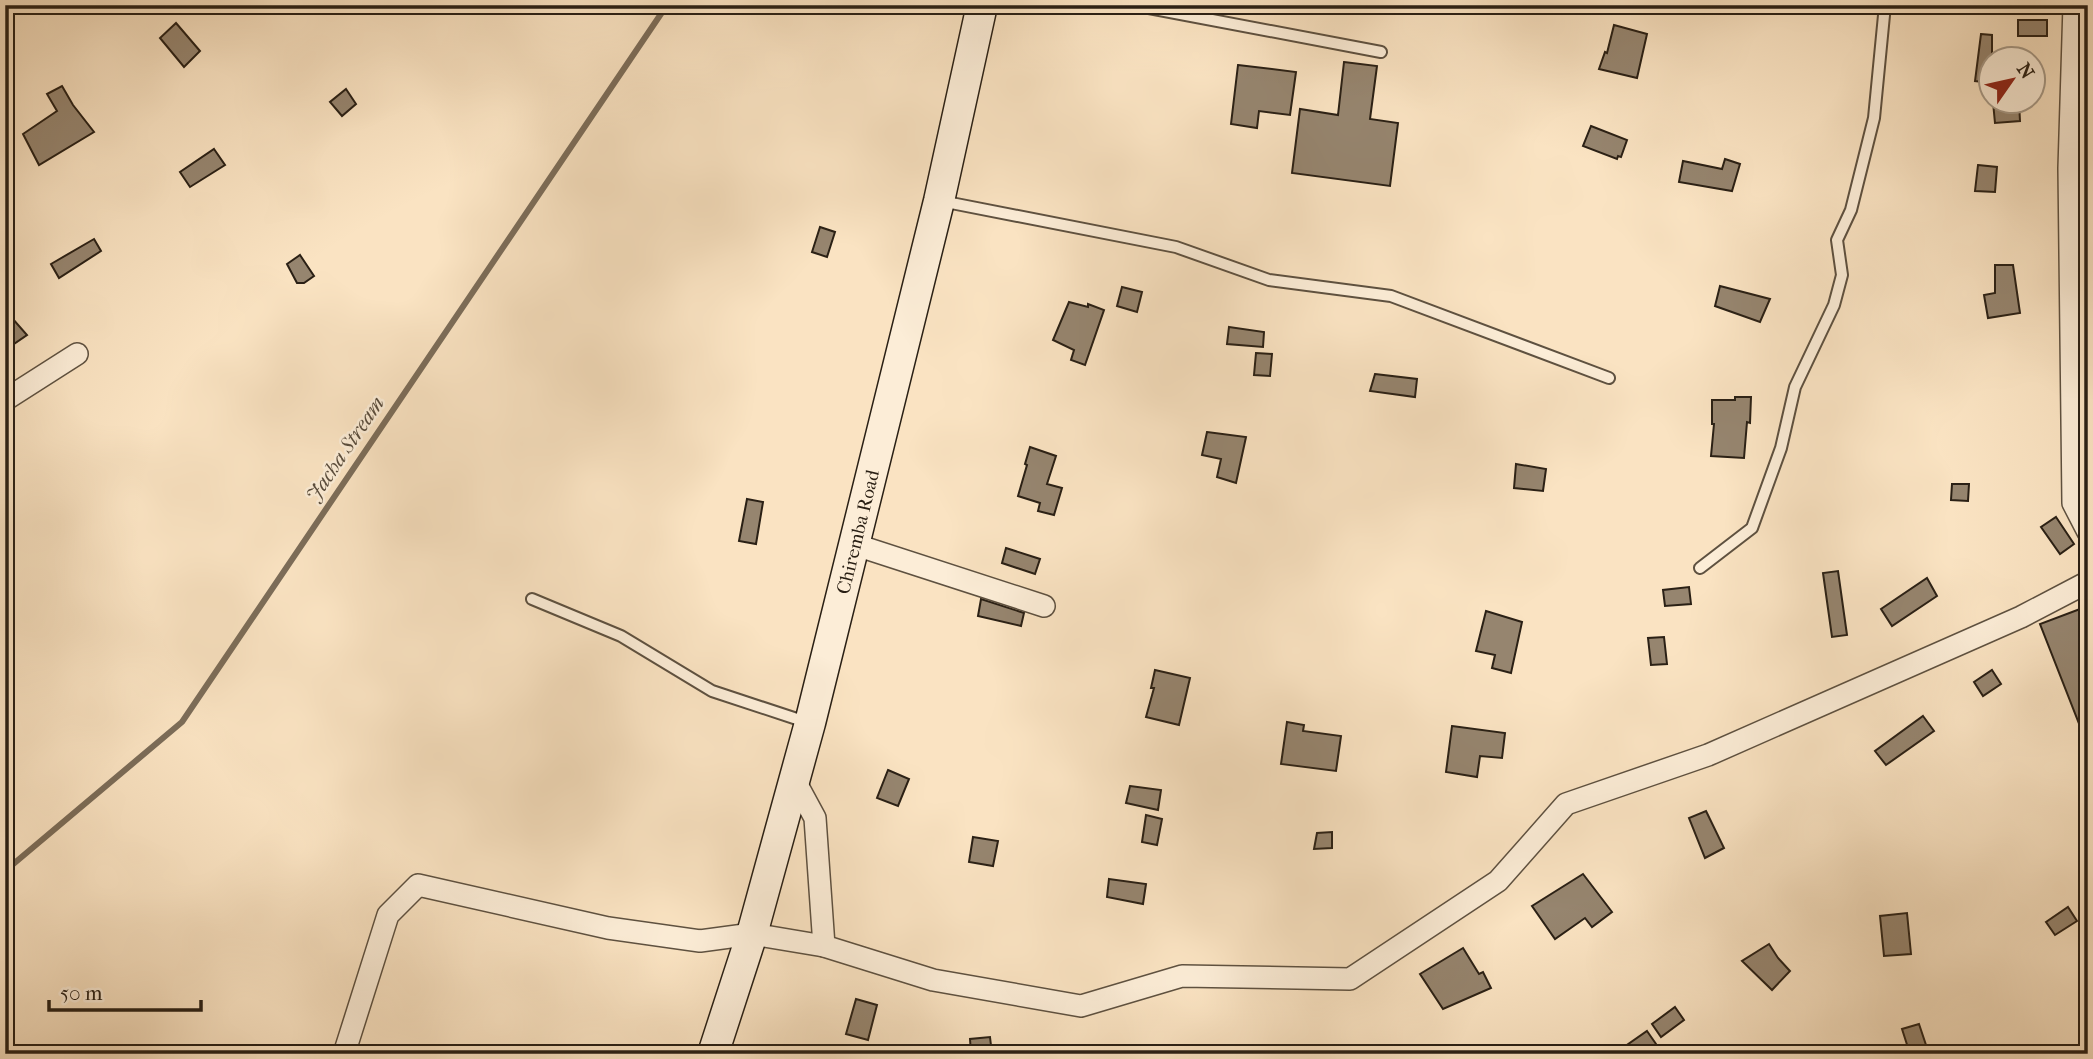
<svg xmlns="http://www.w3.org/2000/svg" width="2093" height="1059" viewBox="0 0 2093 1059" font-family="'IM FELL French Canon',serif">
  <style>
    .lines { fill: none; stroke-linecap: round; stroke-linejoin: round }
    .stream { stroke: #7c6d59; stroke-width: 6 }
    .building { fill: #96856f; stroke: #2a2015; stroke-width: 2 }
    .service-casing { stroke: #5e5140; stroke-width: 14 }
    .minor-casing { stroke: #5e5140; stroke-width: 24 }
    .secondary-casing { stroke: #2a2015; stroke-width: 33 }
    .service { stroke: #fcedd7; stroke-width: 10 }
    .minor { stroke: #fcedd7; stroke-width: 21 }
    .secondary { stroke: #fcedd7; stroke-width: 30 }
    .labels { text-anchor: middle; stroke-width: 5; stroke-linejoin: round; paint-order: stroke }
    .street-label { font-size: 19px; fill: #2a2015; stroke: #fcedd7 }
    .water-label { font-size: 21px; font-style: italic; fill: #5a4d3d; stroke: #fcedd7 }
  </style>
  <rect width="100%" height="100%" fill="#fae3c2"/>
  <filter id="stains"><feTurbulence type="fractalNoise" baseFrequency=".00286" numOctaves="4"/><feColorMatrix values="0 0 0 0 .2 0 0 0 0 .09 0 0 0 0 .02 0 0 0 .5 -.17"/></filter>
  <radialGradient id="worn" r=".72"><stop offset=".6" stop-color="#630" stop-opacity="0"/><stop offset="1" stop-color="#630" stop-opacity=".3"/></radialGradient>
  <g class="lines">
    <!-- stream -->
    <path class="stream" d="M 5,871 L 182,722 L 667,5"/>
  </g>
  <!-- building -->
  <g class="building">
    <rect x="2018" y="20" width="29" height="16"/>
    <path d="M 176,23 L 200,51 L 184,67 L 160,38 Z"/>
    <path d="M 1614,25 L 1647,34 L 1637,78 L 1599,69 L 1605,52 L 1607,53 Z"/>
    <path d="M 1981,34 L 1992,35 L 1992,83 L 1975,81 Z"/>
    <path d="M 1344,62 L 1377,66 L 1370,119 L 1398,123 L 1390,186 L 1292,173 L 1300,109 L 1338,115 Z"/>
    <path d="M 1238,65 L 1296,72 L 1290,115 L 1259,111 L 1257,128 L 1231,124 Z"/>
    <path d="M 62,86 L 73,105 L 94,132 L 39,165 L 23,134 L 57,111 L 47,94 Z"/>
    <path d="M 346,89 L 356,104 L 342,116 L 330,102 Z"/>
    <path d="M 1993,102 L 2019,102 L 2020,121 L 1995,123 Z"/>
    <path d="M 1591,126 L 1627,140 L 1621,157 L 1618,156 L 1617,159 L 1583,146 Z"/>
    <path d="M 214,149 L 225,165 L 190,187 L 180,172 Z"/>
    <path d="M 1725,159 L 1740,164 L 1732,191 L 1679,182 L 1683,161 L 1722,169 Z"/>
    <path d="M 1978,165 L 1997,167 L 1995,192 L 1975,191 Z"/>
    <path d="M 820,227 L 835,232 L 827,257 L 812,252 Z"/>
    <path d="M 94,239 L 101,251 L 59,278 L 51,264 Z"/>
    <path d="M 300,255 L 314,276 L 304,283 L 297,283 L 287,264 Z"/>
    <path d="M 1995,265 L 2013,265 L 2020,313 L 1988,318 L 1984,295 L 1995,293 Z"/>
    <path d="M 1720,286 L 1770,299 L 1760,322 L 1715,306 Z"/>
    <path d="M 1122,287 L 1142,292 L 1137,312 L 1117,306 Z"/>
    <path d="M 1069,302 L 1088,307 L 1088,304 L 1104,310 L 1085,365 L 1071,360 L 1074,350 L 1053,340 Z"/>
    <path d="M 5,310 L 27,335 L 5,350 Z"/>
    <path d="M 1229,327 L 1264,332 L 1263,347 L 1227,344 Z"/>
    <path d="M 1256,353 L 1272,354 L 1270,376 L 1254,375 Z"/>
    <path d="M 1375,374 L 1417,379 L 1415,397 L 1370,391 Z"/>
    <path d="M 1735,397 L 1751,397 L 1750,423 L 1747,422 L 1744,458 L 1711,456 L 1714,424 L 1712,424 L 1712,400 L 1735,400 Z"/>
    <path d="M 1207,432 L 1246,437 L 1236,483 L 1217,477 L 1221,459 L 1202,455 Z"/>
    <path d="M 1030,447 L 1056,456 L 1047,484 L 1062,488 L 1054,515 L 1038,511 L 1040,503 L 1018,496 L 1027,465 L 1025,464 Z"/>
    <path d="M 1516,464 L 1546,469 L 1543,491 L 1514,488 Z"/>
    <path d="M 1952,484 L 1969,484 L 1968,501 L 1951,500 Z"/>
    <path d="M 747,499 L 763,502 L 756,544 L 739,541 Z"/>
    <path d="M 2056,517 L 2074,544 L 2060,554 L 2041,527 Z"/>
    <path d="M 1006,548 L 1040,559 L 1035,574 L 1002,563 Z"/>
    <path d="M 1838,571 L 1847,635 L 1832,637 L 1823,573 Z"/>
    <path d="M 1927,578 L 1937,596 L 1892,626 L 1881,609 Z"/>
    <path d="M 1689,587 L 1691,604 L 1665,606 L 1663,590 Z"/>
    <path d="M 981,599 L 1024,613 L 1021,626 L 978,616 Z"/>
    <path d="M 2088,606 L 2088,744 L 2087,744 L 2040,624 Z"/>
    <path d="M 1486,611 L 1522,622 L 1511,673 L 1492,668 L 1495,655 L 1476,651 Z"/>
    <path d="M 1664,637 L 1667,664 L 1651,665 L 1648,638 Z"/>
    <path d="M 1155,670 L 1190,678 L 1179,725 L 1146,717 L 1154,688 L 1151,688 Z"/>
    <path d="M 1992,670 L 2001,684 L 1983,696 L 1974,682 Z"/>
    <path d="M 1923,716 L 1934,731 L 1886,765 L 1875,751 Z"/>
    <path d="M 1287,722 L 1304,725 L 1303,731 L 1341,736 L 1336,771 L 1281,764 Z"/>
    <path d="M 1452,726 L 1505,733 L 1502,758 L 1480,756 L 1477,777 L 1446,772 Z"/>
    <path d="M 888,770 L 909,779 L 898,806 L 877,798 Z"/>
    <path d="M 1130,786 L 1161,790 L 1158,810 L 1126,803 Z"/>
    <path d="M 1706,811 L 1724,848 L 1705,858 L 1689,818 Z"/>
    <path d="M 1146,815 L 1162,819 L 1157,845 L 1142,842 Z"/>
    <path d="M 1332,832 L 1332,848 L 1314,849 L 1317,833 Z"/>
    <path d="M 973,837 L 998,841 L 993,866 L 969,862 Z"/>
    <path d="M 1583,874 L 1612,912 L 1592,927 L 1585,918 L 1555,939 L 1532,906 Z"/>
    <path d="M 1109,879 L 1146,884 L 1143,904 L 1107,897 Z"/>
    <path d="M 2068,907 L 2077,921 L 2055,935 L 2046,922 Z"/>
    <path d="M 1907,913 L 1911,954 L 1884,956 L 1880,916 Z"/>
    <path d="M 1769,944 L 1778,958 L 1790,971 L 1772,990 L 1742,961 Z"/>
    <path d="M 1463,948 L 1479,974 L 1483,972 L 1491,988 L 1443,1009 L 1420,974 Z"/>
    <path d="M 856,999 L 877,1005 L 868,1040 L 846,1034 Z"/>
    <path d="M 1675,1007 L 1684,1020 L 1661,1037 L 1652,1024 Z"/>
    <path d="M 1919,1024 L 1929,1054 L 1910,1054 L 1902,1029 Z"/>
    <path d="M 1647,1031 L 1656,1044 L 1642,1054 L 1614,1054 Z"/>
    <path d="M 990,1037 L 992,1054 L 971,1054 L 970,1039 Z"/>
  </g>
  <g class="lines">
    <!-- service casing -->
    <g class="service-casing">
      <g id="service">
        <path d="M 1133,5 L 1381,52"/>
        <path d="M 941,201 L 1176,247 L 1269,280 L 1391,296 L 1609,378"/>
        <path d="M 1700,568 L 1752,528 L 1781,448 L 1795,387 L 1834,305 L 1842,275 L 1837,240 L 1851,210 L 1874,118 L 1885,5"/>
        <path d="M 532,599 L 621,636 L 712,691 L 809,723"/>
      </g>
    </g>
    <!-- minor casing -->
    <g class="minor-casing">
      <g id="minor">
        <path d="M 2074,5 L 2069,168 L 2073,503 L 2088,532"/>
        <path d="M 5,400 L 77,354"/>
        <path d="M 853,544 L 1044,606"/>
        <path d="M 795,781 L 815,818 L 824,946 L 933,980 L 1081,1006 L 1182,976 L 1350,979 L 1498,881 L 1566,804 L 1708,755 L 2021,617 L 2088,582"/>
        <path d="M 344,1054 L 388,915 L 418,885 L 608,928 L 700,941 L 752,934 L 824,946"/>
      </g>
    </g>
    <!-- secondary casing -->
    <g class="secondary-casing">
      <g id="secondary">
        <path id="s1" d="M 713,1054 L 752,934 L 810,723 L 939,201 L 982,5"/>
      </g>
    </g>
    <!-- service -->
    <use href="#service" class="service"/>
    <!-- minor -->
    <use href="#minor" class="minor"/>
    <!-- secondary -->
    <use href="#secondary" class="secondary"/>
  </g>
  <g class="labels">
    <!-- street labels -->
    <g class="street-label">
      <text dy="7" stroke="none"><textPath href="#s1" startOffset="542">Chiremba Road</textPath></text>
    </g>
    <!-- water labels -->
    <g class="water-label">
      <text transform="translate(345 449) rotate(-56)" y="7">Jacha Stream</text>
    </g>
  </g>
  <!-- margin -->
  <rect width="2093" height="1059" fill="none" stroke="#fae3c2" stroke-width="28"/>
  <rect x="7" y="7" width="2079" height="1045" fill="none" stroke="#2a2015" stroke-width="3.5"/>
  <rect x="14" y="14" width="2065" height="1031" fill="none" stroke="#2a2015" stroke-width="2"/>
  <!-- north arrow -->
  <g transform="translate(2012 80) rotate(56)"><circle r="33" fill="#fcedd7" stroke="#a89b89" stroke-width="2"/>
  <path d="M0-5L12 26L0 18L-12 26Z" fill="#8f2418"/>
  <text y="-10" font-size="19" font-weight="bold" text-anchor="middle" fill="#2a2015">N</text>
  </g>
  <!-- scale -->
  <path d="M49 1000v10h152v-10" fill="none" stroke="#2a2015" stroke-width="3.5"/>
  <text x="60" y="1000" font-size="21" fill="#2a2015" stroke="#fcedd7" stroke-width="5" paint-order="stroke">50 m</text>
  <rect width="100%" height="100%" filter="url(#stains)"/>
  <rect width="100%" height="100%" fill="url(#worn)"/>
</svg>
